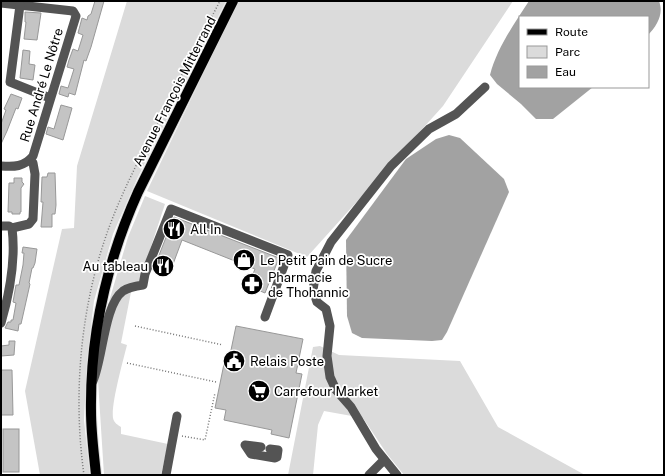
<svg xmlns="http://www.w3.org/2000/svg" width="665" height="476" viewBox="0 0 665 476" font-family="'Public Sans',sans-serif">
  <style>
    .green { fill: #dbdbdb }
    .water { fill: #a2a2a2 }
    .building { fill: #c4c4c4; stroke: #989898 }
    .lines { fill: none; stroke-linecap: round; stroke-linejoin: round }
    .major-casing { stroke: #dbdbdb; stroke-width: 12 }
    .path { stroke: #767676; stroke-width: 1.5; stroke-dasharray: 1 2; stroke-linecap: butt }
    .minor { stroke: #545454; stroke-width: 9 }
    .major { stroke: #000; stroke-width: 10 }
    .labels { text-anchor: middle; stroke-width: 3.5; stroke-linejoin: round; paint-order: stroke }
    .street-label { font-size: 13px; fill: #000; stroke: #fff }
    .poi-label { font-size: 13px; fill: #000; stroke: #fff; text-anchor: start }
  </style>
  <rect width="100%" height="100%" fill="#fff"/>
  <!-- green -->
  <g class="green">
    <path d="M 127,1 L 226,1 L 137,179 L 113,234 L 94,301 L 87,360 L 84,420 L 90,475 L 40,475 L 25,391 L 62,229 L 74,228 L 77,166 Z"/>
    <path d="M 238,1 L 513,1 L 443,106 L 307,257 L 147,191 Z"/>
    <path d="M 145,196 L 165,204 L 141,277 L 139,288 L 132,287 L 121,343 L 127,345 C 123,361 111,404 113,418 C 114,423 118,425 121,427 L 121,434 L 168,444 L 161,475 L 104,475 L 98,381 L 105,315 L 128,237 Z"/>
    <path d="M 320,346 L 339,355 L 460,361 L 498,427 L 585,475 L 404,475 L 387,454 L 363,418 L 324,411 L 318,425 L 313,475 L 288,475 L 313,347 Z"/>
  </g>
  <!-- water -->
  <g class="water">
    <path d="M 529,1 L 659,1 C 664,14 657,26 648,35 L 648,17 L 520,17 L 520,87 L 593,87 L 553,119 L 536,119 L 521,104 L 497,84 L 490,75 C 497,48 514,24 529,1 Z"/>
    <path d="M 449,135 L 460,138 L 504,179 L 509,192 L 447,332 L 442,340 L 432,341 L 362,338 L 352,333 L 347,316 L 346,240 L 406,159 L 436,139 Z"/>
  </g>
  <!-- building -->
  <g class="building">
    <path d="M 95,1 L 104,1 L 91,47 L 86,61 L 84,60 L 75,95 L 69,93 L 68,97 L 59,94 L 61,86 L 68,88 L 74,69 L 67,67 L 69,60 L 73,49 L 78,51 L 83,35 L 78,33 L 82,18 L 87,20 L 88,16 L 91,14 Z"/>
    <path d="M 25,12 L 41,13 L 37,40 L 24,39 L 26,22 L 25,22 Z"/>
    <path d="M 23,50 L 30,51 L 29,64 L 35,65 L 33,80 L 20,78 Z"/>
    <path d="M 11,94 L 22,98 L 18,109 L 16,108 L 7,131 L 1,144 L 1,124 L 6,110 L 4,109 Z"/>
    <path d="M 61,105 L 72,108 L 63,140 L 46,134 L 48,127 L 54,129 Z"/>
    <path d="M 48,173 L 55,173 L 56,205 L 55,214 L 52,214 L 52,227 L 41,227 L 43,202 L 41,202 L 42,177 L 47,177 Z"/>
    <path d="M 14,178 L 22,178 L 22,182 L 24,184 L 21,188 L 21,212 L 20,212 L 20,214 L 12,214 L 12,212 L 8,212 L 9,183 L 14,183 Z"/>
    <path d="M 174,217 L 279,258 L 265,293 L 248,286 L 255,269 L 182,240 L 169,275 L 154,268 Z"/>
    <path d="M 23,247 L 37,249 L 35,263 L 33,268 L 32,268 L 29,283 L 30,284 L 21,324 L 19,324 L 18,331 L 5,328 L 8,322 L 11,322 L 11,320 L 13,320 L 16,303 L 13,302 L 16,285 L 19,285 L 23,265 L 24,253 L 22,253 Z"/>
    <path d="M 236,326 L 303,339 L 296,373 L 302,374 L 289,438 L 271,434 L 272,430 L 224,420 L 226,410 L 215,408 L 226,354 L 230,355 Z"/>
    <path d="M 9,341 L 15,341 L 14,355 L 1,356 L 1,346 L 9,345 Z"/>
    <path d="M 1,370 L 12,370 L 13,415 L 1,415 Z"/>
    <rect x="3" y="429" width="16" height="43"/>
  </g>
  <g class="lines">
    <!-- major casing -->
    <g class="major-casing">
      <path id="major" d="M 96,475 C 94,454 91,433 91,411 C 90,336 107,261 138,192 L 233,1"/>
    </g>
    <!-- path -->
    <g class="path">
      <path d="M 135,326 L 223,345"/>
      <path d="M 127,363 L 216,382"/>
      <path d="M 182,436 L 205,440 L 215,393"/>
      <path d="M 84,475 C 73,397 80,311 106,236 C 120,195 140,158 159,120 C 179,80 199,41 220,1"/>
    </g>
    <!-- minor -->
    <g class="minor">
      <path d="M 1,3 L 73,11 L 76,16 L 33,156 C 24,167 14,167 1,166"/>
      <path d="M 20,5 L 10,82 L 50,98"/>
      <path d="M 1,226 L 9,226 L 12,228 C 16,260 10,292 1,323"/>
      <path d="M 12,228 L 29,224 L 33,219 L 35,174 L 33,163 L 30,160"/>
      <path d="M 93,381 C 103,358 104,305 123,291 C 129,287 136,286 143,285 L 145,274 L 171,209 L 288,255 L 265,317"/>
      <path d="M 261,447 L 245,445 L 251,454 L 275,458 L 277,457 L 278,450 L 270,449"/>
      <path d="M 166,475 L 177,416"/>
      <path d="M 369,475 L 384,460"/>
      <path d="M 397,475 L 376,449 L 351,407 L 336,390 L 330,377 L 327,356 L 330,326 L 326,309 L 317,302 L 313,290 L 316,271 L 331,242 L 391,166 L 429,129 L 456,114 L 485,87"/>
    </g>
    <!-- major -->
    <use href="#major" class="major"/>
  </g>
  <!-- icons -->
  <defs>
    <g id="restaurant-disc" transform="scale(1.15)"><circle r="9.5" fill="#000" stroke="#fff"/><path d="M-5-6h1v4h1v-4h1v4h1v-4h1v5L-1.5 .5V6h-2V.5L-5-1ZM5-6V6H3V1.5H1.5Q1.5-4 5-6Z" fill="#fff"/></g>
    <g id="shop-disc" transform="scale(1.15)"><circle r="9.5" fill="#000" stroke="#fff"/><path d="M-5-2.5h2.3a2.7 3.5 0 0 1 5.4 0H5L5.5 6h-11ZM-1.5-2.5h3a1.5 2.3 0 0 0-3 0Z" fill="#fff"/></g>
    <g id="pharmacy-disc" transform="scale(1.15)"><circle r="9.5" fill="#000" stroke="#fff"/><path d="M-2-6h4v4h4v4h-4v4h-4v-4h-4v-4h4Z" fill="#fff"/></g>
    <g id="civic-disc" transform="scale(1.15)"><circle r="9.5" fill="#000" stroke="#fff"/><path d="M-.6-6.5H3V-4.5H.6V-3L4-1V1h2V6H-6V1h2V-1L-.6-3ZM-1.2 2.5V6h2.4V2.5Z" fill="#fff"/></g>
    <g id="supermarket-disc" transform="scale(1.15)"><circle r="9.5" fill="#000" stroke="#fff"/><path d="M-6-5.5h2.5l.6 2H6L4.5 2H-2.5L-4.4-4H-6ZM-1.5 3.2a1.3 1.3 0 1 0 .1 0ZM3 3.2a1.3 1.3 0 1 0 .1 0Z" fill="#fff"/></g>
  </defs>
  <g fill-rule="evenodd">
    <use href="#restaurant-disc" x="174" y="229"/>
    <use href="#shop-disc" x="244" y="260"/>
    <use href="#restaurant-disc" x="163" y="266"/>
    <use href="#pharmacy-disc" x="252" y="284"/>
    <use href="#civic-disc" x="234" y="361"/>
    <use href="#supermarket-disc" x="259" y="391"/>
  </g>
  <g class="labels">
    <!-- street labels -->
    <g class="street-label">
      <text transform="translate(41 85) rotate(-73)" y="5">Rue André Le Nôtre</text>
      <text transform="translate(174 91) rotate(-63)" y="5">Avenue François Mitterrand</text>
    </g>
    <!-- poi labels -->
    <g class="poi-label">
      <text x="190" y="234">All In</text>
      <text x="260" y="265">Le Petit Pain de Sucre</text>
      <text x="148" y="271" text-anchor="end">Au tableau</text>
      <text x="268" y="282">Pharmacie<tspan x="268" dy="15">de Thohannic</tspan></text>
      <text x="250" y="366">Relais Poste</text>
      <text x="274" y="396">Carrefour Market</text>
    </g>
  </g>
  <!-- border -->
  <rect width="665" height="476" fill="none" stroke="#000000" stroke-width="4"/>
  <!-- legend -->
  <rect x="519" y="16" width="130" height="72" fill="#ffffff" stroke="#999999"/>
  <rect x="527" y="29" width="20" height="6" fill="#000000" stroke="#999999"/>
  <text x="555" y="36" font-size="12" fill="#000000">Route</text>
  <rect x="527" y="46" width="20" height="12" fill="#dbdbdb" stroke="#999999"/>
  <text x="555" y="56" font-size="12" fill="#000000">Parc</text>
  <rect x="527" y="66" width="20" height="12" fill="#a2a2a2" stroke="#999999"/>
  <text x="555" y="76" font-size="12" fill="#000000">Eau</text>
</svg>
